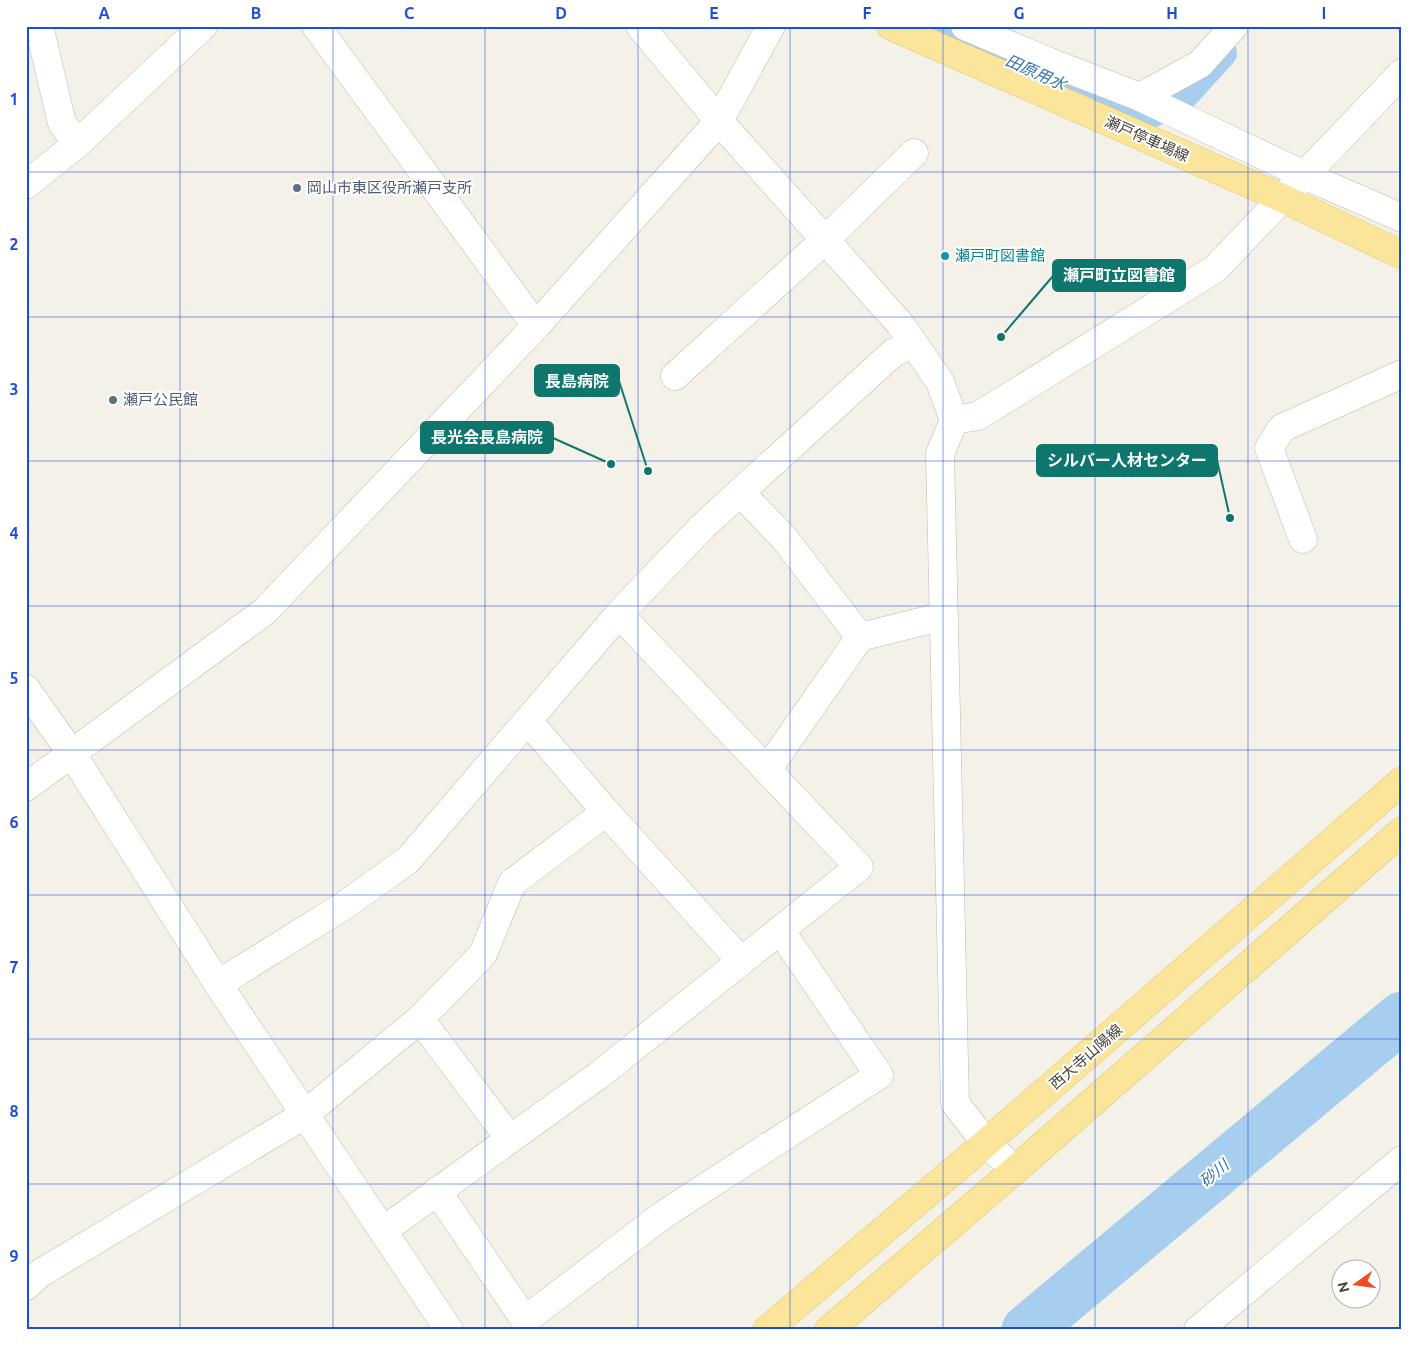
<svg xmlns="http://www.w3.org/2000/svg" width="1428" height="1356" viewBox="0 0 1428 1356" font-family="Ubuntu,'Noto Sans JP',sans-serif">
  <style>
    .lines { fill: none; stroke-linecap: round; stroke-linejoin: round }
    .canal { stroke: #a7ceef; stroke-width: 30 }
    .river { stroke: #a7ceef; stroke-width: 51 }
    .minor-casing { stroke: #bfbaac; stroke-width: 29 }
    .major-casing { stroke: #e1c46a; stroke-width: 29 }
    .minor { stroke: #fff; stroke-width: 28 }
    .major { stroke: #fbe59b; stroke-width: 28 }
    .grid { fill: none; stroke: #1d4ed8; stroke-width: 1; stroke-opacity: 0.55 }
    .service-dot { fill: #5c6f8a; stroke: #fff; stroke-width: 2 }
    .culture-dot { fill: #0f9aa8; stroke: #fff; stroke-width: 2 }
    .labels { text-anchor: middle; stroke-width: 4; stroke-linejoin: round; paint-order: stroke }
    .street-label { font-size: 15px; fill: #484237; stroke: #fff }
    .service-label { font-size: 15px; fill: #4e5e75; stroke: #fff; text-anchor: start }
    .culture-label { font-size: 15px; fill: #0d838f; stroke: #fff; text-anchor: start }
    .water-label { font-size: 16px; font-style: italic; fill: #3375b1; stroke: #fff }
    .leader { fill: none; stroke: #0f766e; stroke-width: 2 }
    .callout-dot { fill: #0f766e; stroke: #fff; stroke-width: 2 }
    .callout { fill: #0f766e; stroke: #0f766e; stroke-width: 2 }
    .callout-label { font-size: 16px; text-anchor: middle; font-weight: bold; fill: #fff }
    .neatline { fill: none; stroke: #1d4ed8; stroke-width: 2 }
    .grid-label { font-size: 16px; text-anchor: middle; font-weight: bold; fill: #1d4ed8 }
  </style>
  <rect width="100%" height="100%" fill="#f4f1e9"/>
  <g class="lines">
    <!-- canal -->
    <path class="canal" d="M 933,26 L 1140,119 L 1183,96 L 1222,53"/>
    <!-- river -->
    <path class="river" d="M 1027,1330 L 1402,1017"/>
    <!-- minor casing -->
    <g class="minor-casing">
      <g id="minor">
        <path d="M 39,26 L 62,123 L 77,144"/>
        <path d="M 316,26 L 536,326"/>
        <path d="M 640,26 L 719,121 L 901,325 L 940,382 L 954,420 L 940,454 L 955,1103 L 986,1143 L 1015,1170"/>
        <path d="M 965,26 L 1047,61 L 1041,77"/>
        <path d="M 1047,61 L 1140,97 L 1304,175 L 1402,218"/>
        <path d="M 1140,97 L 1200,64 L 1234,26"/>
        <path d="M 26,185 L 77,144 L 203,26"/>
        <path d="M 675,376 L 826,239 L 914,153"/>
        <path d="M 954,420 L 978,416 L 1215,269 L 1402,73"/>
        <path d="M 740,492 L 784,538 L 860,637"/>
        <path d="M 1303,539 L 1269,448 L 1282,428 L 1402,374"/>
        <path d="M 26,689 L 72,754 L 218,984 L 449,1330"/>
        <path d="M 528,721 L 606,812 L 741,961"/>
        <path d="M 767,770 L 860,637 L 944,616"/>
        <path d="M 26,787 L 265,611 L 536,326 L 719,121 L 771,26"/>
        <path d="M 218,984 L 342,907 L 408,860 L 619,614 L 702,527 L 893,353 L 913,344"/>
        <path d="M 420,1019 L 510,1139"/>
        <path d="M 437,1191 L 525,1320 L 663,1215 L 879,1075 L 780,930"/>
        <path d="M 384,1230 L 599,1075 L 859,867 L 619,614"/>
        <path d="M 26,1286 L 39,1274 L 304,1115 L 420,1019 L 483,954 L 512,883 L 606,812"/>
        <path d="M 1198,1330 L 1402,1160"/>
      </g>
    </g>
    <!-- major casing -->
    <g class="major-casing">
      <g id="major">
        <path d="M 891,26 L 1282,198 L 1402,255"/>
        <path d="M 767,1330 L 986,1143 L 1402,781"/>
        <path d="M 829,1330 L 1015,1170 L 1402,831"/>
      </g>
    </g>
    <!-- minor -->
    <use href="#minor" class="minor"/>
    <!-- major -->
    <use href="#major" class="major"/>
  </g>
  <!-- grid -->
  <path class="grid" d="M 180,26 L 180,1330M 333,26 L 333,1330M 485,26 L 485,1330M 638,26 L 638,1330M 790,26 L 790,1330M 943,26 L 943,1330M 1095,26 L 1095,1330M 1248,26 L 1248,1330M 26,172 L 1402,172M 26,317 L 1402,317M 26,461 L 1402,461M 26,606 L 1402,606M 26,750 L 1402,750M 26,895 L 1402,895M 26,1039 L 1402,1039M 26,1184 L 1402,1184"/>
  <!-- markers -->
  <g class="service-dot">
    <circle cx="297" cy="188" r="5"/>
    <circle cx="113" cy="400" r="5"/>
  </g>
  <circle class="culture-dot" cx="945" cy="256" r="5"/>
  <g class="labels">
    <!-- street labels -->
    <g class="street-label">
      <text transform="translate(1147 139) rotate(24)" y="5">瀬戸停車場線</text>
      <text transform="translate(1086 1057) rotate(-41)" y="5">西大寺山陽線</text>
    </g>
    <!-- service labels -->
    <g class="service-label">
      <text x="307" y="193">岡山市東区役所瀬戸支所</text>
      <text x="123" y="405">瀬戸公民館</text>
    </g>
    <!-- culture labels -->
    <g class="culture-label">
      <text x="955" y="261">瀬戸町図書館</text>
    </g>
    <!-- water labels -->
    <g class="water-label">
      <text transform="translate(1036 72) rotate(24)" y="6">田原用水</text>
      <text transform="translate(1214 1173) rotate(-40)" y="6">砂川</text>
    </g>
  </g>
  <!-- callouts -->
  <path class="leader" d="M1001 337L1053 276M648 471L619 381M611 464L553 438M1230 518L1217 460"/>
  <g class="callout-dot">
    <circle cx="1001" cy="337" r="5"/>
    <circle cx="648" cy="471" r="5"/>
    <circle cx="611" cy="464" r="5"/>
    <circle cx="1230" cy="518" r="5"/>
  </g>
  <g class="callout">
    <rect x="1053" y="260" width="132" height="31" rx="5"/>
    <rect x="535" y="365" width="84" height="31" rx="5"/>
    <rect x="421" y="422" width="132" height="31" rx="5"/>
    <rect x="1037" y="445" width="180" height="31" rx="5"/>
  </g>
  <g class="callout-label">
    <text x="1119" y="281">瀬戸町立図書館</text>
    <text x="577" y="387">長島病院</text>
    <text x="487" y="443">長光会長島病院</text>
    <text x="1127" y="466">シルバー人材センター</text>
  </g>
  <!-- border -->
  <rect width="1428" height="1356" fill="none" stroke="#ffffff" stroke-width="55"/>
  <!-- north arrow -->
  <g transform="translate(1356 1284) rotate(256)"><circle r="24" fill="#ffffff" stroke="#b6b3af"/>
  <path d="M0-4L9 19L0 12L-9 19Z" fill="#f44c20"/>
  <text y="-8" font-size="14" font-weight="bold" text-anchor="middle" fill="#484237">N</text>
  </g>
  <rect x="28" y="28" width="1372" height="1300" class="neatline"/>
  <g class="grid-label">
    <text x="104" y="19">A</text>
    <text x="256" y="19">B</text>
    <text x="409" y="19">C</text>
    <text x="561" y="19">D</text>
    <text x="714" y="19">E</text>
    <text x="867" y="19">F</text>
    <text x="1019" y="19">G</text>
    <text x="1172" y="19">H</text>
    <text x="1324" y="19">I</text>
    <text x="14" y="105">1</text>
    <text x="14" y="250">2</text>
    <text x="14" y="395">3</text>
    <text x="14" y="539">4</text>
    <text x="14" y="684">5</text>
    <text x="14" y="828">6</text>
    <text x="14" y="973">7</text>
    <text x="14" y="1117">8</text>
    <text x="14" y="1262">9</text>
  </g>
</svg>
